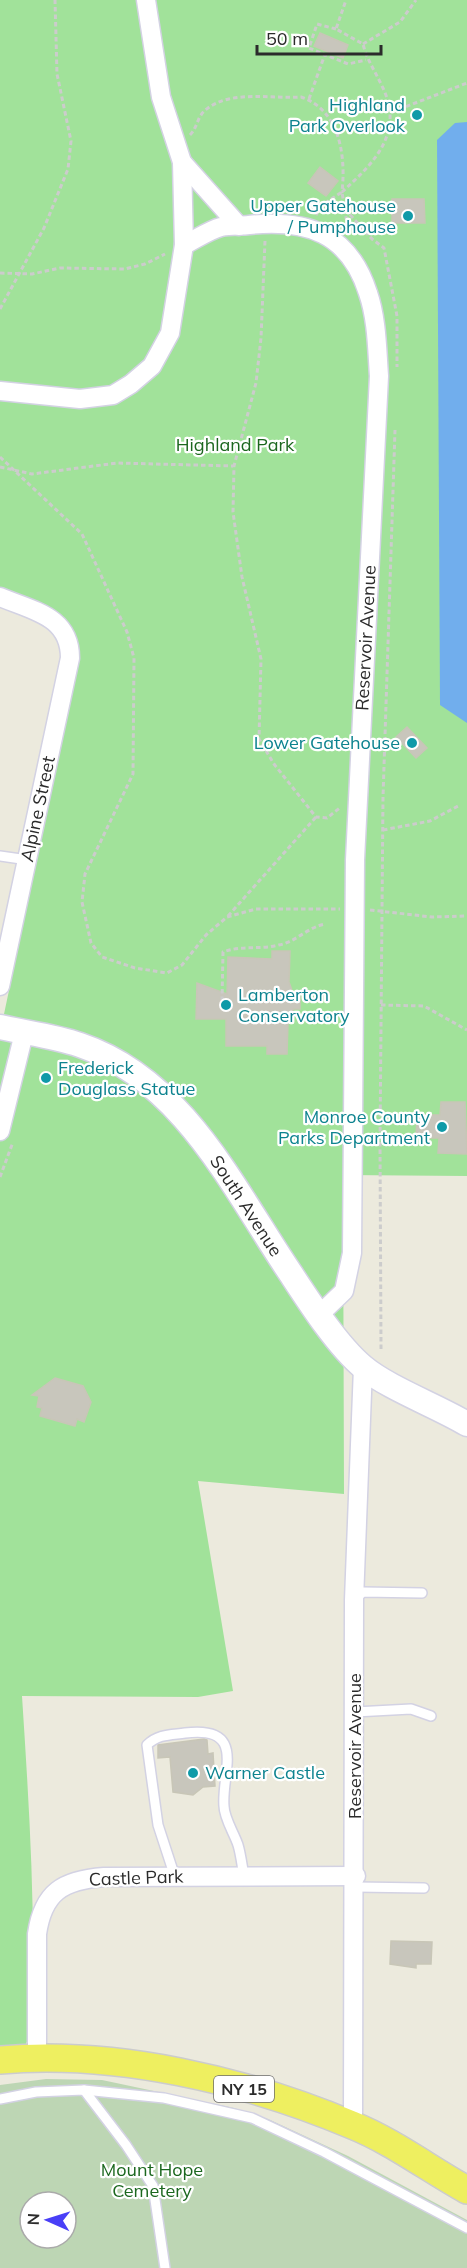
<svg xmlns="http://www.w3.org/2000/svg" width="467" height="2268" viewBox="0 0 467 2268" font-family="Mulish,sans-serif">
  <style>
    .green { fill: #a1e29a }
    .cemetery { fill: #bdd6b4; fill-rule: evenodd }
    .water { fill: #71aeed }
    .building { fill: #c8c6bc; stroke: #c8c6b7; stroke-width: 1.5 }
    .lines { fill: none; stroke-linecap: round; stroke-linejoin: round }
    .service-casing { stroke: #d3d2e3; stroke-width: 12 }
    .minor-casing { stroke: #d3d2e3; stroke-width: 21 }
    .secondary-casing { stroke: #d3d2e3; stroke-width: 27 }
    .primary-casing { stroke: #ccc; stroke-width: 30 }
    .path { stroke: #ccc; stroke-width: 3; stroke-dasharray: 4.5 3; stroke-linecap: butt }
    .service { stroke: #fff; stroke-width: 9 }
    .minor { stroke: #fff; stroke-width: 18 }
    .secondary { stroke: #fff; stroke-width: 24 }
    .primary { stroke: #eeef60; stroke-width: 27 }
    .culture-dot { fill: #0f9aa8; stroke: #fff; stroke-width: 2 }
    .labels { text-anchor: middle; stroke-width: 4.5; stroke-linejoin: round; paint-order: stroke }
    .shield { fill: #fff; stroke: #6b6b6b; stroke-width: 1.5 }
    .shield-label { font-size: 16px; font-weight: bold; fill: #2b2b2b }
    .culture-label { font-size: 18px; fill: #0d838f; stroke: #fff; text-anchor: end }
    .park-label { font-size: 18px; fill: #1b671e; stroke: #fff }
    .street-label { font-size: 18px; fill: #2b2b2b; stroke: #fff }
  </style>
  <rect width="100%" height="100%" fill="#eceadd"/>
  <!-- green -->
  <path class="green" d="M 0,0 L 467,0 L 467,1176 L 343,1175 L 344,1494 L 198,1481 L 233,1691 L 198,1697 L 22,1696 C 28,1789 34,1881 33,1974 C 33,1995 38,2028 25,2045 L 0,2048 L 0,1033 L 79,659 C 76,609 39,605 0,589 Z"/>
  <!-- cemetery -->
  <path class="cemetery" d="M 46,2079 L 102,2080 L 234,2108 L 268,2119 L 348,2156 L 467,2220 L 467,2268 L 0,2268 L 0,2085 ZM 30,2202 L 66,2202 L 66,2238 L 30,2238 Z"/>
  <!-- water -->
  <path class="water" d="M 467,122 L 467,723 L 440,705 L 437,140 L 455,123 Z"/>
  <!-- building -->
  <g class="building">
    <path d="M 320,33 L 348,45 L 343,58 L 314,46 Z"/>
    <path d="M 320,167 L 338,181 L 326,196 L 308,183 Z"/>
    <path d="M 392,199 L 424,199 L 425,223 L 392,223 Z"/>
    <path d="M 407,727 L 427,748 L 416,758 L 396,737 Z"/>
    <path d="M 272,951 L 290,951 L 289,982 L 294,996 L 300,996 L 300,1009 L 293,1009 L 293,1023 L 288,1023 L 287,1054 L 267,1054 L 267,1046 L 226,1046 L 226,1019 L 196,1019 L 197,983 L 227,994 L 228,957 L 272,959 Z"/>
    <path d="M 441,1102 L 465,1102 L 467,1154 L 438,1153 L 439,1138 L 416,1138 L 417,1115 L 440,1115 Z"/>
    <path d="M 55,1378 L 83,1386 L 91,1402 L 84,1422 L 77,1419 L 75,1426 L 40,1416 L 42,1408 L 37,1407 L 39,1396 L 32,1395 Z"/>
    <path d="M 204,1739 L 207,1740 L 208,1754 L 213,1753 L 215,1786 L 203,1787 L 193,1795 L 173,1792 L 170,1757 L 158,1758 L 158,1745 Z"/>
    <path d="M 391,1941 L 432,1942 L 431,1964 L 416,1964 L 416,1968 L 390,1964 Z"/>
  </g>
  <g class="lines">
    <!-- service casing -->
    <g class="service-casing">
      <g id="service">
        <path d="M 0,856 L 28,860"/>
        <path d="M 355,1599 L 363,1592 L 422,1593"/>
        <path d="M 355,1712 L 411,1709 L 431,1716"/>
        <path d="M 175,1877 L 158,1825 L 147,1745 C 158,1734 171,1735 185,1733 C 248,1725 221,1773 224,1806 C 224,1818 234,1833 238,1845 C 241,1855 242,1866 244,1876"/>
        <path d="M 356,1887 L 424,1888"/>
        <path d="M 84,2090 L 126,2145 L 153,2186 L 165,2268"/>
        <path d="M 0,2099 L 36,2092 L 84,2090 L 164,2098 L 252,2118 L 324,2152 L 467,2228"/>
      </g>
    </g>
    <!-- minor casing -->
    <g class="minor-casing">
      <g id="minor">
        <path d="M 182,162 L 239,226"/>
        <path d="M 184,245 C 195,240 209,230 221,227 C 230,225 240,226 249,225 C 307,219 349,233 368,293 C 377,319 377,349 379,376 L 355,860 L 352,1253 L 344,1291 L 319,1315"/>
        <path d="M 0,391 L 80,399 L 113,395 L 131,384 L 152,366 L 170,333 L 184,245 L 182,162 L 161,97 L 146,0"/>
        <path d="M 0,597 C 33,611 70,616 70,658 L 0,986"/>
        <path d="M 0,1131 L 24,1033"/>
        <path d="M 37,2058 L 37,1934 C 43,1892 63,1880 104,1877 L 356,1876"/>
        <path d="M 353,2125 L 354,1600 L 363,1367"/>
      </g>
    </g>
    <!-- secondary casing -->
    <g class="secondary-casing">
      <path id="secondary" d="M 0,1027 C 26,1033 54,1036 80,1045 C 184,1080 234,1190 291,1274 C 310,1303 337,1345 363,1367 C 388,1388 437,1406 467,1424"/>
    </g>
    <!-- primary casing -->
    <g class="primary-casing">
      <path id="primary" d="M 0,2060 C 116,2050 245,2080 352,2125 C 392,2141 429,2169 467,2190"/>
    </g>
    <!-- path -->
    <g class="path">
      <path d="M 336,29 L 317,24 L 309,48 L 348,64 L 366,60"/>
      <path d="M 363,44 L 400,22 L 416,0"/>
      <path d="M 309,99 L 325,54"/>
      <path d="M 392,112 L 467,83"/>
      <path d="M 190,135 C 198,127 197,115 208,108 C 232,90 273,99 301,97 C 340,110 346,156 342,192 C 375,162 405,132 382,86 C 375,71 367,60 363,44 L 336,29 L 346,0"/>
      <path d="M 345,209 L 372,239 L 384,248 L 397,316 L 397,367"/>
      <path d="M 345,209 L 392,209"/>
      <path d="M 316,215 L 322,205 L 342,192 L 348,230"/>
      <path d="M 265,241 L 261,338 L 256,383 L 234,466 L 233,512 L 242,577 L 261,659 L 259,739 L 274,764 L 316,817 L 327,818 L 341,807"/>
      <path d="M 0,273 L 32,274 L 60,268 L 125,269 L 145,264 L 165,254"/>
      <path d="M 0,309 L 44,228 L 68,169 L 71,141 L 57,74 L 55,0"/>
      <path d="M 0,457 L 82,534 L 127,632 L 134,658 L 133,774 L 85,874 L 82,902 L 91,943 L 102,957 L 135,968 L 167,973 L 182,965 L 206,935 L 227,917 L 256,909 L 340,909"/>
      <path d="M 0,467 L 32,474 L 117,463 L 233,466"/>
      <path d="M 383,830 L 430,821 L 460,805"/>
      <path d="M 370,910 L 432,917 L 467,916"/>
      <path d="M 228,916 L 316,817"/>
      <path d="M 222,1001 L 223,952 C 241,945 260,950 279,945 C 296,942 309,926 326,924"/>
      <path d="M 381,1005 L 424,1006 L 467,1030"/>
      <path d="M 0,1177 L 13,1142"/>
      <path d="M 381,1349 L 380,1141 L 383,797 L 395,430"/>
    </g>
    <!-- service -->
    <use href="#service" class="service"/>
    <!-- minor -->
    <use href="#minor" class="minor"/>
    <!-- secondary -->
    <use href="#secondary" class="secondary"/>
    <!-- primary -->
    <use href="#primary" class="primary"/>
  </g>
  <!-- markers -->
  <g class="culture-dot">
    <circle cx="417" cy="115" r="6"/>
    <circle cx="408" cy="216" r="6"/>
    <circle cx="412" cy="743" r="6"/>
    <circle cx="226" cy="1005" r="6"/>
    <circle cx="46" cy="1078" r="6"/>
    <circle cx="442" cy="1127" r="6"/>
    <circle cx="193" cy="1773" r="6"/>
  </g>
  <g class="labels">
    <!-- shield labels -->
    <rect class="shield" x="214" y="2076" width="60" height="26" rx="4.5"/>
    <g class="shield-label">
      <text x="244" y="2095">NY 15</text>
    </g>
    <!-- culture labels -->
    <g class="culture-label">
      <text x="405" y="111">Highland<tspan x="405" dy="21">Park Overlook</tspan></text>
      <text x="396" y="212">Upper Gatehouse<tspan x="396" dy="21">/ Pumphouse</tspan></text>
      <text x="400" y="749">Lower Gatehouse</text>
      <text x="238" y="1001" text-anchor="start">Lamberton<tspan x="238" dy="21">Conservatory</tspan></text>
      <text x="58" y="1074" text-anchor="start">Frederick<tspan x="58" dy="21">Douglass Statue</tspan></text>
      <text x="430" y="1123">Monroe County<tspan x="430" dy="21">Parks Department</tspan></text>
      <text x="205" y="1779" text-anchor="start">Warner Castle</text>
    </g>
    <!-- park labels -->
    <g class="park-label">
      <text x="235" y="451">Highland Park</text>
      <text x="152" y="2176">Mount Hope<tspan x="152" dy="21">Cemetery</tspan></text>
    </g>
    <!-- street labels -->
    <g class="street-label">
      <text transform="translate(366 638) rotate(-87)" y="6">Reservoir Avenue</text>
      <text transform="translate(38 809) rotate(-78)" y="6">Alpine Street</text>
      <text transform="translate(246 1206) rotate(57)" y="6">South Avenue</text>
      <text transform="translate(355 1746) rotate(-90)" y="6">Reservoir Avenue</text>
      <text transform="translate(136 1878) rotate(-2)" y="6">Castle Park</text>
    </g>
  </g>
  <!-- north arrow -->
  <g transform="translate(48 2220) rotate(273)"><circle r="28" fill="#ffffff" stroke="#aaaaaa" stroke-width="1.5"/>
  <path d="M0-4.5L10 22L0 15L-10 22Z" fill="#493ff7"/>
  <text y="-9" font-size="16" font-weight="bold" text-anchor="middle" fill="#2b2b2b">N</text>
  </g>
  <!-- scale -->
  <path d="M257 45v9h124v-9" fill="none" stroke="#2b2b2b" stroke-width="3"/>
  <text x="266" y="45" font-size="18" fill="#2b2b2b" stroke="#ffffff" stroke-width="4.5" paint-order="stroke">50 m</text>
</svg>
